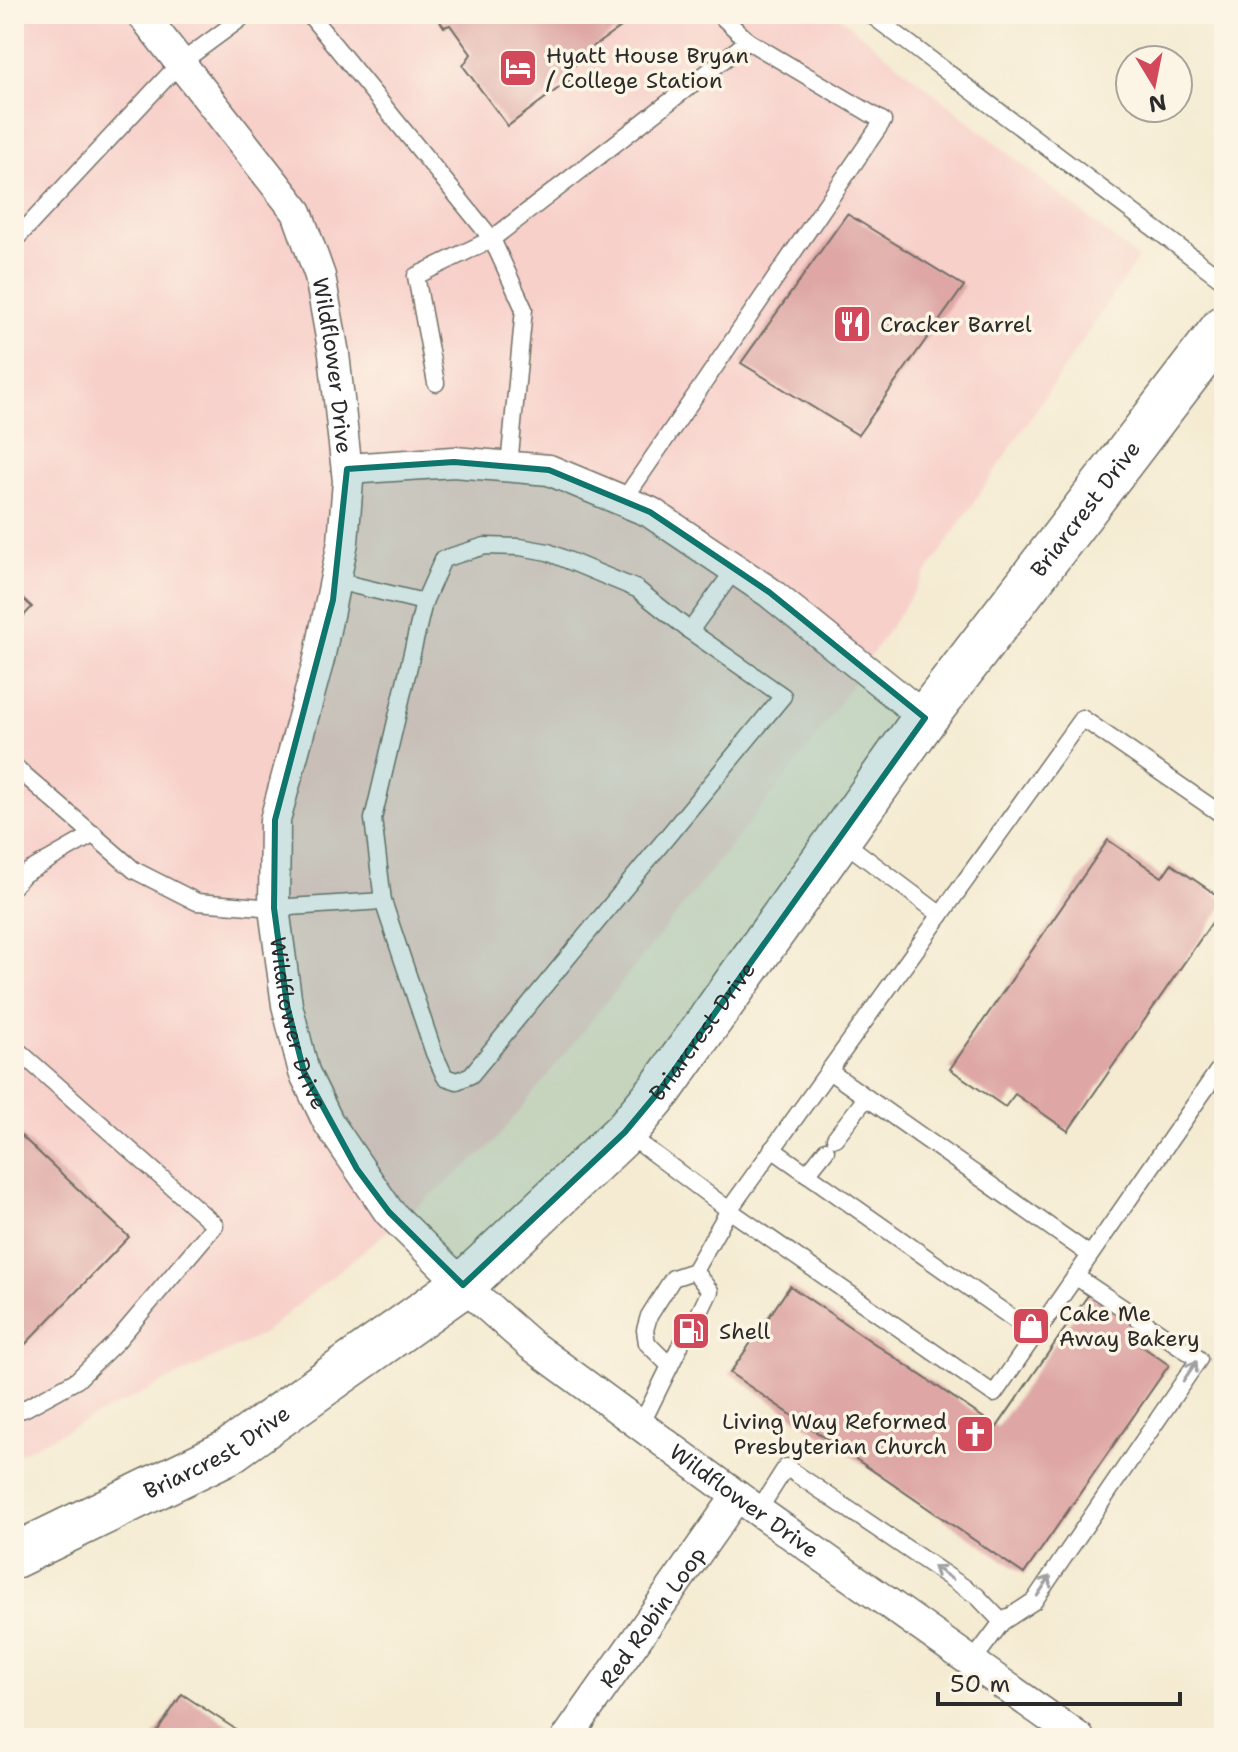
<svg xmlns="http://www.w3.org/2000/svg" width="1238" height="1752" viewBox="0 0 1238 1752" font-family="'Shantell Sans',sans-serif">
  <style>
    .built { fill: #f7d0ca }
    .building { fill: #dea7a6 }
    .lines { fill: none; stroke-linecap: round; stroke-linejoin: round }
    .lane-casing { stroke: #716e65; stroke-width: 19 }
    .street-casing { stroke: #716e65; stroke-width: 33 }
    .secondary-casing { stroke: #716e65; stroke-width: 47 }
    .lane { stroke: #fff; stroke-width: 16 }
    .street { stroke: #fff; stroke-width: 30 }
    .secondary { stroke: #fff; stroke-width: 44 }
    .oneway { stroke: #a0a0a0 }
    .marked { fill: #0f766e; fill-opacity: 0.2; stroke: #0f766e; stroke-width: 6; stroke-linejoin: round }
    .labels { text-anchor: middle; stroke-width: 7; stroke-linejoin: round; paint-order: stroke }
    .poi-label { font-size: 22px; fill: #2b2b2b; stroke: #fcf5e5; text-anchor: start }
    .street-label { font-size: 22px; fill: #2b2b2b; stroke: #fcf5e5 }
  </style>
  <rect width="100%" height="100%" fill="#fcf5e5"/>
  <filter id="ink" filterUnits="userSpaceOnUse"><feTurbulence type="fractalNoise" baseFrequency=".0125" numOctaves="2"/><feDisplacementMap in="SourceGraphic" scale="16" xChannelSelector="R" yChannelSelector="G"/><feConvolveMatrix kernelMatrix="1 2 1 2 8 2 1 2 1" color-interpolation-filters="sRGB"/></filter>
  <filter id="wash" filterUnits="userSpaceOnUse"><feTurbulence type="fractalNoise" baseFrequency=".006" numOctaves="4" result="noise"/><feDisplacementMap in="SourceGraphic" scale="32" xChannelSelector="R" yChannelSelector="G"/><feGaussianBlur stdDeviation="1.8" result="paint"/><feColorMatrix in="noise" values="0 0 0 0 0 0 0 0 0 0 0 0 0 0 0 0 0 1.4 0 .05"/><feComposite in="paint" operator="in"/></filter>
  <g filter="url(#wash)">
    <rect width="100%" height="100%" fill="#f4ebd2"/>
    <!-- built -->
    <path class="built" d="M 14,14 L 836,14 L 1138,258 L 809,748 L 492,1145 L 261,1335 L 14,1456 Z"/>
    <g id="blocks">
      <!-- building -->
      <g class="building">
        <path d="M 435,14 L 628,14 L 620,19 L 624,25 L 575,59 L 580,61 L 567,71 L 572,78 L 508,126 L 463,66 L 471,54 L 450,25 L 444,27 Z"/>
        <path d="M 847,214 L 964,286 L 858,435 L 741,363 Z"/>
        <path d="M 14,590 L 32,607 L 14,626 Z"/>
        <path d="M 1108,840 L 1162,877 L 1171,864 L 1224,900 L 1224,905 L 1068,1131 L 1015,1094 L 1005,1107 L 950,1069 Z"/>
        <path d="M 14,1129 L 129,1237 L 14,1356 Z"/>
        <path d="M 790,1286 L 997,1427 L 1089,1294 L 1140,1329 L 1133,1340 L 1169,1365 L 1024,1574 L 730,1373 Z"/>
        <path d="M 182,1694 L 243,1734 L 241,1738 L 153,1738 Z"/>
      </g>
    </g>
  </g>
  <g filter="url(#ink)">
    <use href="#blocks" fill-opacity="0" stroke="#716e65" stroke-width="2"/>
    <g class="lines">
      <!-- lane casing -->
      <g class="lane-casing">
        <g id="lane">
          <path d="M 309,14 L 492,239 L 416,276 L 436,383"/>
          <path d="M 719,14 L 748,41"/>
          <path d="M 870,14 L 1224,281"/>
          <path d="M 14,241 L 179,64 L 247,14"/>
          <path d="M 509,466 L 524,309 L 492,239 L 748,41 L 883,121 L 623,501"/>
          <path d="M 336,581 L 424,602 L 443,559 L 485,546 L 520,547 L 548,552 L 637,589 L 690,631"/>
          <path d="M 14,766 L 134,870 L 197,902 L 274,908 L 383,901 L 434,1053 L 445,1077 L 457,1081 L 471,1075 L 783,696 L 690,631 L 735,569"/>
          <path d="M 840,839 L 941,915"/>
          <path d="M 14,885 L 24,874 L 94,834"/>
          <path d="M 383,901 L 373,819 L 424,602"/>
          <path d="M 14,1047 L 215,1225 L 117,1341 L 77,1380 L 24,1409 L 14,1411"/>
          <path d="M 829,1071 L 1090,1255"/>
          <path d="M 626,1133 L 729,1210 L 994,1394 L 1224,1062"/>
          <path d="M 835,1138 L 866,1098"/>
          <path d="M 772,1149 L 1035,1334"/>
          <path d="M 807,1174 L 826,1150"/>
          <path d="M 694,1271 L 710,1291 L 699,1314"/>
          <path d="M 670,1366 L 680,1346"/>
          <path d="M 641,1425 L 670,1366 L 647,1343 L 645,1330 L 649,1316 L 673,1278 L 694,1271 L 729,1210 L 1082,718 L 1224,816"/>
          <path d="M 758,1511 L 786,1467 L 977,1596 L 1002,1622"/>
          <path d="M 972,1662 L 1002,1622 L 1034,1601 L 1199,1359 L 1075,1276"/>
        </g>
      </g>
      <!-- street casing -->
      <g class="street-casing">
        <g id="street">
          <path id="s1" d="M 142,14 L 297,212 L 320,276 L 334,354 L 348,481 L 343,542 L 319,659 L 275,820 L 274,908 L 287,1005 L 304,1072 L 328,1122 L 389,1212 L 463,1285 L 531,1345 L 737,1496 L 1079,1738"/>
          <path d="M 347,469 L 454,462 L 549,470 L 650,512 L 769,592 L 925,718"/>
          <path id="s2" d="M 567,1738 L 737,1496"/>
        </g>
      </g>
      <!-- secondary casing -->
      <g class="secondary-casing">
        <g id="secondary">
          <path id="s3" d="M 14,1556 L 228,1452 L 463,1285 L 625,1132 L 660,1090 L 925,718 L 1224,327"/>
        </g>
      </g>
      <!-- lane -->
      <use href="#lane" class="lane"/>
      <!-- street -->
      <use href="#street" class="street"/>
      <!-- secondary -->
      <use href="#secondary" class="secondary"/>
    </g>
    <!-- one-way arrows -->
    <defs><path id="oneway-shaft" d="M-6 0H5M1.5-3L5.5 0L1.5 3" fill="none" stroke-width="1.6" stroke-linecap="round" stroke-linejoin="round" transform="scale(2)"/></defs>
    <g class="oneway">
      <use href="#oneway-shaft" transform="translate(1190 1371) rotate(-56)"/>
      <use href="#oneway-shaft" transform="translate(943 1573) rotate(-146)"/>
      <use href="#oneway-shaft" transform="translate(1044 1586) rotate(-56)"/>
    </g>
  </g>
  <!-- marked area -->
  <path class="marked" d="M 454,462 L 549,470 L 650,512 L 769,592 L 925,718 L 660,1090 L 625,1132 L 463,1285 L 389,1212 L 357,1169 L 304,1072 L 287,1005 L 274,908 L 275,820 L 333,600 L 347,469 Z"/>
  <!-- icons -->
  <defs>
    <g id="hotel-square" transform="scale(2)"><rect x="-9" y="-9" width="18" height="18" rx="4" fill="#d1495b" stroke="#fcf5e5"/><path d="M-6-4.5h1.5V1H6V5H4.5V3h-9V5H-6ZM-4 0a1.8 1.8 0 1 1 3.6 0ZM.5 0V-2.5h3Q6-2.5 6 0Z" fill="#fff"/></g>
    <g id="restaurant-square" transform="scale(2)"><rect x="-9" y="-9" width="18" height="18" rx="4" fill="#d1495b" stroke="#fcf5e5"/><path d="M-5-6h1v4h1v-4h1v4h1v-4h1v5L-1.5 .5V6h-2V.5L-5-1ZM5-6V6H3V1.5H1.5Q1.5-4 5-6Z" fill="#fff"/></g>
    <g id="shop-square" transform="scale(2)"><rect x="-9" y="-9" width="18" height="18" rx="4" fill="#d1495b" stroke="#fcf5e5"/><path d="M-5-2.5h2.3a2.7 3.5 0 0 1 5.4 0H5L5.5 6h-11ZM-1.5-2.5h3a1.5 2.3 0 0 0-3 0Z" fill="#fff"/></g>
    <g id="fuel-square" transform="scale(2)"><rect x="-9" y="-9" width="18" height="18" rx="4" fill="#d1495b" stroke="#fcf5e5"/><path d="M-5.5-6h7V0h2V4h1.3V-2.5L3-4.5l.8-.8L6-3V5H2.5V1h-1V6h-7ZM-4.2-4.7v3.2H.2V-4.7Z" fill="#fff"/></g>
    <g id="church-square" transform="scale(2)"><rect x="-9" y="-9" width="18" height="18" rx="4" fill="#d1495b" stroke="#fcf5e5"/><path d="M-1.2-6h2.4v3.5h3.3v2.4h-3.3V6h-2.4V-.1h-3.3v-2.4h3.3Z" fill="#fff"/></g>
  </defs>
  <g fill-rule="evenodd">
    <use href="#hotel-square" x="518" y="68"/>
    <use href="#restaurant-square" x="852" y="324"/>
    <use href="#shop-square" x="1031" y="1326"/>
    <use href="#fuel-square" x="691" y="1331"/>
    <use href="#church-square" x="975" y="1434"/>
  </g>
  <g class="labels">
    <!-- poi labels -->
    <g class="poi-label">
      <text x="546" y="63">Hyatt House Bryan<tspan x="546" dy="25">/ College Station</tspan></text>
      <text x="880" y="332">Cracker Barrel</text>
      <text x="1059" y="1321">Cake Me<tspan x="1059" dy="25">Away Bakery</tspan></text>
      <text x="719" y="1339">Shell</text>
      <text x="947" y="1429" text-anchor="end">Living Way Reformed<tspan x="947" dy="25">Presbyterian Church</tspan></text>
    </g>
    <!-- street labels -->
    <g class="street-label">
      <text dy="8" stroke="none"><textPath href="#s1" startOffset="410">Wildflower Drive</textPath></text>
      <text dy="8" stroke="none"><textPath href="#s3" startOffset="1524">Briarcrest Drive</textPath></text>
      <text dy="8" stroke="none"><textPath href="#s1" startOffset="1080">Wildflower Drive</textPath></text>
      <text dy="8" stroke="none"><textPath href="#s3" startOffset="876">Briarcrest Drive</textPath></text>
      <text dy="8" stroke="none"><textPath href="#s3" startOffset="228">Briarcrest Drive</textPath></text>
      <text dy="8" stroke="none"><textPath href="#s1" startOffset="1752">Wildflower Drive</textPath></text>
      <text dy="8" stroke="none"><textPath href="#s2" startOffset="148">Red Robin Loop</textPath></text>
    </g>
  </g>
  <!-- margin -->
  <rect width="1238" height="1752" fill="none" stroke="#fcf5e5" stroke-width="48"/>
  <!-- north arrow -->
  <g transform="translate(1154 84) rotate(170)"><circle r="38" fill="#fcf5e5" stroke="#a8a49b" stroke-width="2"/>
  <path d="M0-6L14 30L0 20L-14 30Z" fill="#d1495b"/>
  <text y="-12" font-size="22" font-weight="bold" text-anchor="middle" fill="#2b2b2b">N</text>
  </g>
  <!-- scale -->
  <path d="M938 1692v12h242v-12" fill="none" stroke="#2b2b2b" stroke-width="4"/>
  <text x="950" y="1692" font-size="24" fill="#2b2b2b" stroke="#fcf5e5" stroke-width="6" paint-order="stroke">50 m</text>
</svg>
